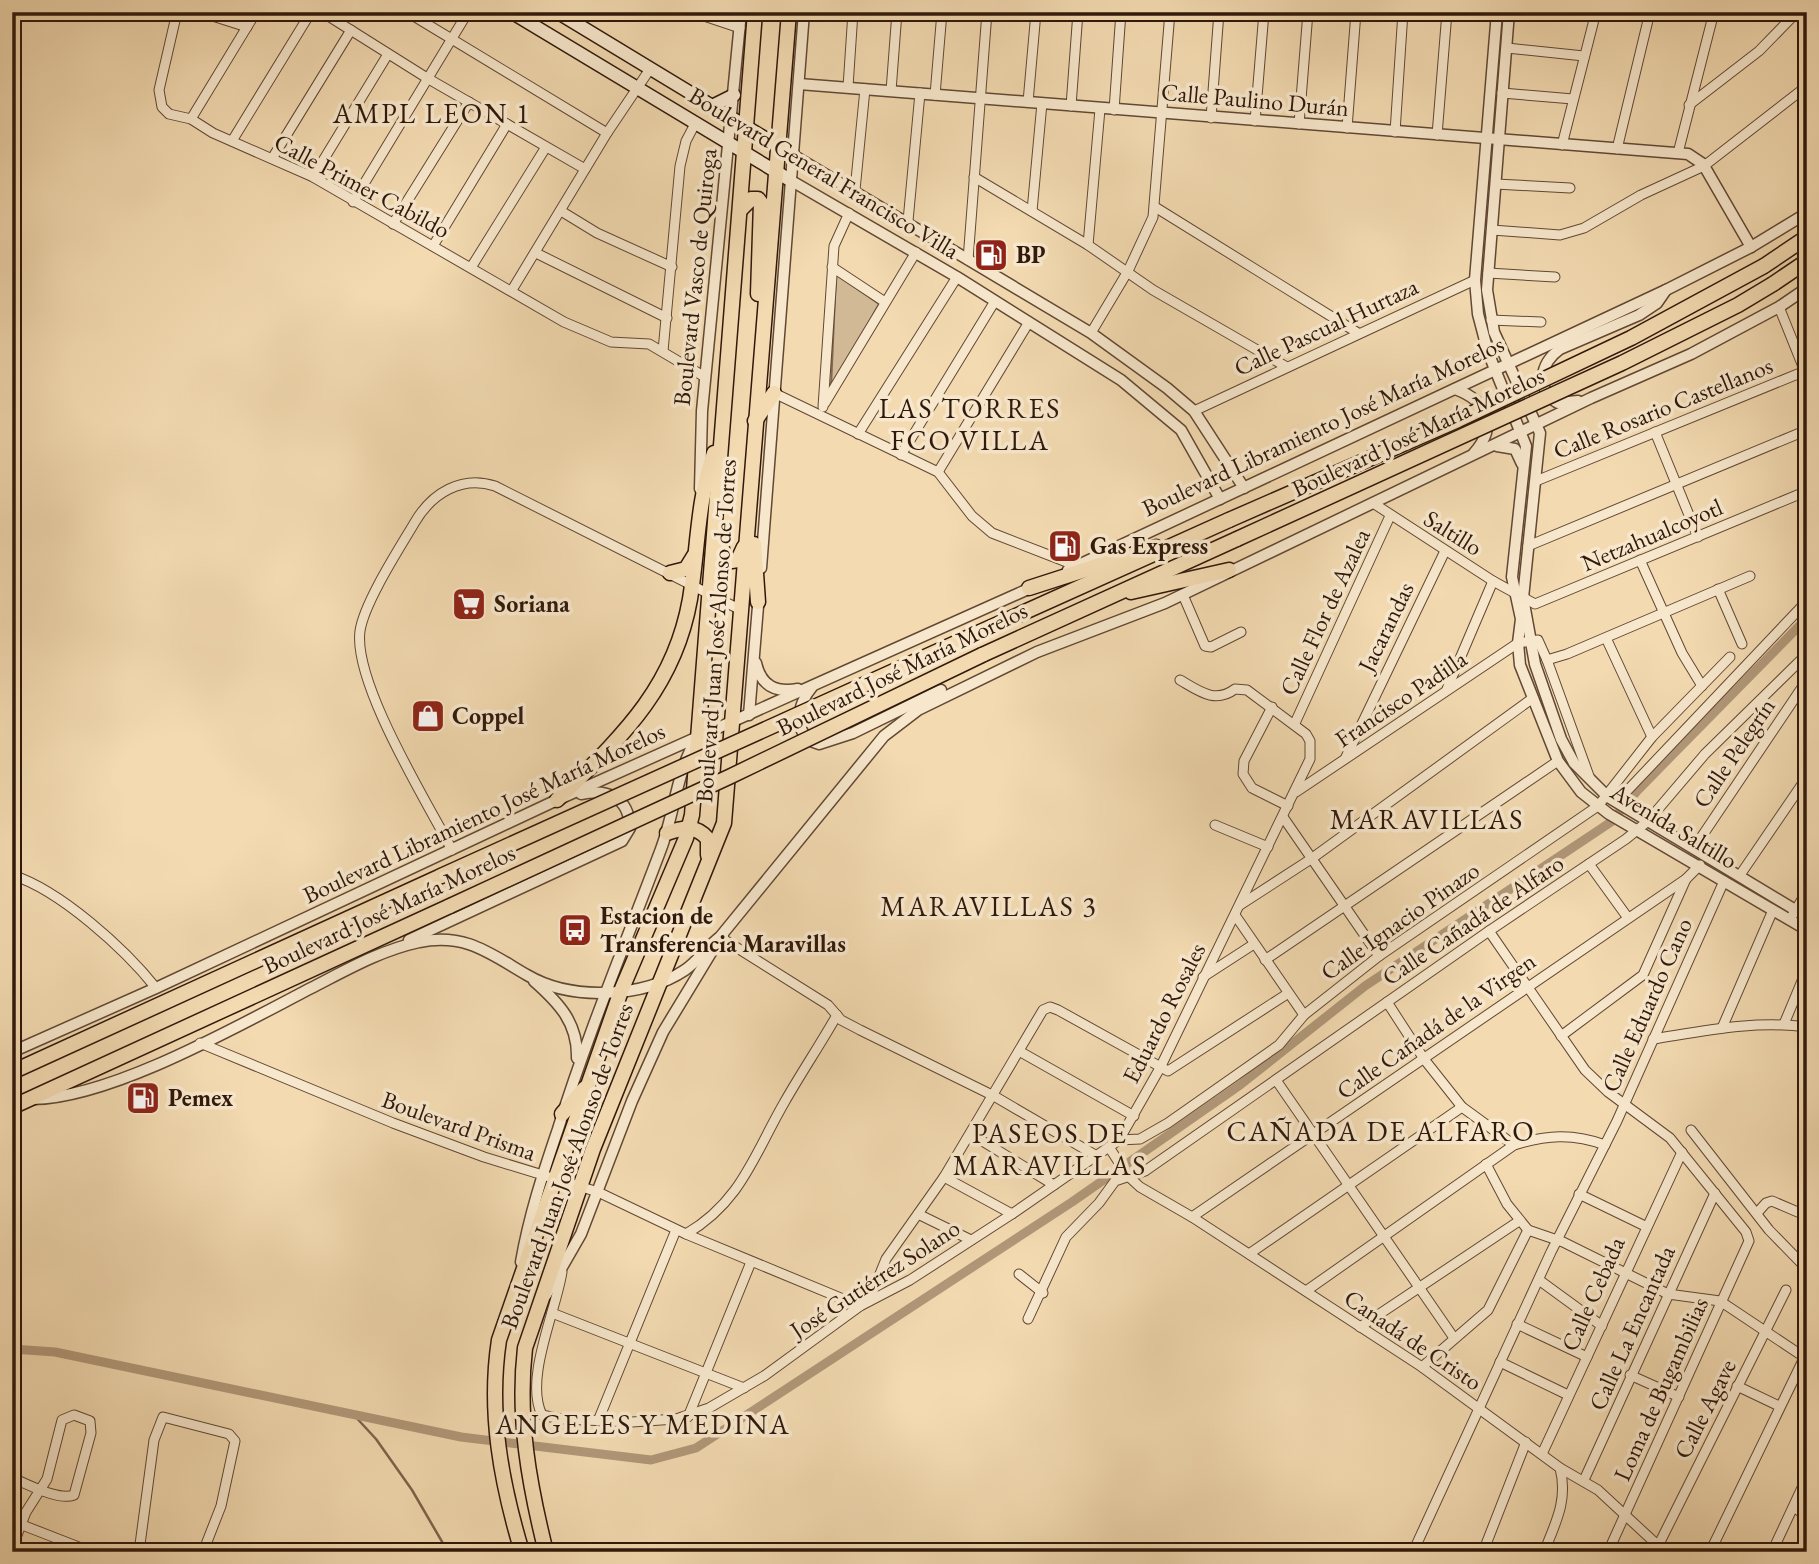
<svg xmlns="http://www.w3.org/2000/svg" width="1819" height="1564" viewBox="0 0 1819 1564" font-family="'EB Garamond',serif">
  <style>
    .green { fill: #d2b995; stroke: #816850; stroke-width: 2 }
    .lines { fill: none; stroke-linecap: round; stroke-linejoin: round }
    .stream { stroke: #7d654d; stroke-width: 2.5 }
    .canal { stroke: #b19879; stroke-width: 9 }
    .minor-casing { stroke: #614834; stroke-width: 11 }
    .tertiary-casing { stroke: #614834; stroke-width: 13 }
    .secondary-casing { stroke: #30180b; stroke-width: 15 }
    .primary-casing { stroke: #30180b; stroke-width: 17 }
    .minor { stroke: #f7e7cc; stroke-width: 9 }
    .tertiary { stroke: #f7e7cc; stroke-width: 10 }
    .secondary { stroke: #f7e7cc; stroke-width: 12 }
    .primary { stroke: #f3dab1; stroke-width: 14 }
    .primary-bridge-casing { stroke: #30180b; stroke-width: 17; stroke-linecap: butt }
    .primary-bridge { stroke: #f3dab1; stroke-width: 14 }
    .labels { text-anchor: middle; stroke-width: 7; stroke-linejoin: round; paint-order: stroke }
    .street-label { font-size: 24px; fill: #30180b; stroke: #f7e7cc }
    .poi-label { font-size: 24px; font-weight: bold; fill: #30180b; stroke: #f7e7cc; text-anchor: start }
    .quarter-label { font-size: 28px; letter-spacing: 2px; fill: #30180b; stroke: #f7e7cc }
  </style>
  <rect width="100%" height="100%" fill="#f3dab1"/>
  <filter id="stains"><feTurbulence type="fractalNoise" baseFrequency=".00286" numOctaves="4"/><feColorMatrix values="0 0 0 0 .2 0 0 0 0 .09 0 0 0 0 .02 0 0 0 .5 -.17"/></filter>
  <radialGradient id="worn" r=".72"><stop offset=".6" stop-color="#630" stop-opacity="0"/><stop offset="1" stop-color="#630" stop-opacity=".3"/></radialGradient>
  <!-- green -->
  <path class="green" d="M 836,274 L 879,304 L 835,385 L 831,387 Z"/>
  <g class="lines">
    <!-- stream -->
    <path class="stream" d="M 352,1413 L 376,1439 L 412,1490 L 448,1552"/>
    <!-- canal -->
    <path class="canal" d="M 12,1349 L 55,1352 L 461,1437 L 651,1460 L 696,1448 L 1072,1202 L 1240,1085 L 1365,986 L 1611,822 L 1637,791 L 1807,618"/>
    <!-- minor casing -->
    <g class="minor-casing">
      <g id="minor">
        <path d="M 177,12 L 159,90 L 162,107 L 169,114 L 191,119 L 213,133 L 313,177 L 564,322 L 611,342 L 649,344 L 705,377"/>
        <path d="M 200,12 L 247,27"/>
        <path d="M 322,12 L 427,78 L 585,169"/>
        <path d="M 407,12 L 607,133"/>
        <path d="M 692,12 L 740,28"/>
        <path d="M 1691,12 L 1713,16"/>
        <path d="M 1507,48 L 1584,56"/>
        <path d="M 848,87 L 853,12"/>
        <path d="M 891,91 L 897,12"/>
        <path d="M 1502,93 L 1573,99"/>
        <path d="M 935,95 L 942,12"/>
        <path d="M 1028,102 L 1036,12"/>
        <path d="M 1689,105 L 1759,51 L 1797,12"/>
        <path d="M 1071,106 L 1078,12"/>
        <path d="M 1114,110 L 1121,12"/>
        <path d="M 1211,118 L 1219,12"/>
        <path d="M 191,119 L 256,12"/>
        <path d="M 1255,121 L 1264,12"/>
        <path d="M 1299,124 L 1308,12"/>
        <path d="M 1347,128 L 1356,12"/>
        <path d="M 1395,132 L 1403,12"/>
        <path d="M 1437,135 L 1447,12"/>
        <path d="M 232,141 L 311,12"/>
        <path d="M 1562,145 L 1596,12"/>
        <path d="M 1617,149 L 1650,12"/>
        <path d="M 1678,153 L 1714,12"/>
        <path d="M 273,157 L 351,30"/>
        <path d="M 313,177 L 388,54"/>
        <path d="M 974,177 L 1088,245 L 1153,290 L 1285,366"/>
        <path d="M 1496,184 L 1570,188"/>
        <path d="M 855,190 L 865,89"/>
        <path d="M 353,202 L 468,12"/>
        <path d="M 1155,207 L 1358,333"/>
        <path d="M 561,211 L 597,233 L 672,267"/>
        <path d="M 1032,211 L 1042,103"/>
        <path d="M 908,221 L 920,93"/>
        <path d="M 393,224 L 469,102"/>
        <path d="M 1492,230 L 1560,235 L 1584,228 L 1641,195 L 1704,166 L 1807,86"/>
        <path d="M 1088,245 L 1100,109"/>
        <path d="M 433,246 L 507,124"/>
        <path d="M 536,253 L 667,318"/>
        <path d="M 968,260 L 987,12"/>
        <path d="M 472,266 L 546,147"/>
        <path d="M 832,267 L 885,302"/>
        <path d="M 1488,273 L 1555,277"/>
        <path d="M 512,290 L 607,133 L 650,69"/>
        <path d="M 1779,307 L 1806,374"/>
        <path d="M 1491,320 L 1541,322"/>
        <path d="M 1091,333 L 1128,271 L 1153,217 L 1170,12"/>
        <path d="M 663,351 L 680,166 L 686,141 L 696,122"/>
        <path d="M 774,393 L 938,472 L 972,516 L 992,533 L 1077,566"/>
        <path d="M 825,403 L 916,252"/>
        <path d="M 823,407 L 834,246 L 849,213"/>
        <path d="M 1194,411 L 1475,280"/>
        <path d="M 1655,432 L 1698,537"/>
        <path d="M 858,434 L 957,277"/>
        <path d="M 901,455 L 995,301"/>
        <path d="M 938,472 L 1029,322"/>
        <path d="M 1536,481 L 1805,371"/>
        <path d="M 1373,503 L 1493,581 L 1535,604 L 1807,491"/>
        <path d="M 1528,546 L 1807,430"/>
        <path d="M 1640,560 L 1682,653 L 1702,686"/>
        <path d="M 1718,589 L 1742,644"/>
        <path d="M 1183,595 L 1205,646 L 1211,647 L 1241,632"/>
        <path d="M 1606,638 L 1652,737"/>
        <path d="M 1547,660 L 1589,776"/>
        <path d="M 1447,689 L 1493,581"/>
        <path d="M 1272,707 L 1244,761 L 1243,774 L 1252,788 L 1288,806"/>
        <path d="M 1295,723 L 1390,516"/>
        <path d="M 1346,757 L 1445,551"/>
        <path d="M 1296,792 L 1518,643 L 1538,640 L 1547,660 L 1567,654 L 1750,576"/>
        <path d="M 1608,797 L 1626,792 L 1807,601"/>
        <path d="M 1283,817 L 1379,956"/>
        <path d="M 1215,825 L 1268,847"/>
        <path d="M 1694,848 L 1807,680"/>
        <path d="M 452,850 C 427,802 353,683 360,631 C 364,603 399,549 415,522 C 432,493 462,475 495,486 L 741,610"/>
        <path d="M 1589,864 L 1628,918"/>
        <path d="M 12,875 C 60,890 125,949 156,988"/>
        <path d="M 1740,875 L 1807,777"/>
        <path d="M 1240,905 L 1311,859 L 1533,698"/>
        <path d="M 1235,915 L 1304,1015"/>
        <path d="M 1792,916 L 1807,891"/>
        <path d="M 1489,931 L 1585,1070 L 1608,1092 L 1670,1138 L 1746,1232 L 1749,1241 L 1608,1552"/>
        <path d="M 720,937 L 828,1005 L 841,1020 L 860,1030 L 994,1096 L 1095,1155"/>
        <path d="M 1265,960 L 1558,761"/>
        <path d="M 1203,977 L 1254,944"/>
        <path d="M 1387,1002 L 1424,1059 L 1462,1107 L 1514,1145"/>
        <path d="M 1784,1024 L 1807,969"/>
        <path d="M 1722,1028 L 1773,910"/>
        <path d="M 1561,1036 L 1643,975 L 1686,879"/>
        <path d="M 1653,1039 C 1704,1031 1755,1020 1807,1027"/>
        <path d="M 200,1043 L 393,1123 L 484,1157 L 598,1192 L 686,1234 L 860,1306"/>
        <path d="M 1019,1051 L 1134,1116"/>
        <path d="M 1276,1080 L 1454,1338"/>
        <path d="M 1691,1130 L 1769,1230 L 1807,1269"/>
        <path d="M 971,1134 L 1054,1185"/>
        <path d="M 1119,1140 L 1140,1139 L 1168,1123 L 1279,1045 L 1304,1015 L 1379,956 L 1598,806 L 1652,737 L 1730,657"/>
        <path d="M 1109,1147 L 1127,1175 L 1140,1187 L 1192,1217 L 1422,1367 L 1560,1468 L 1598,1490 L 1665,1552"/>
        <path d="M 1486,1164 L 1507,1204 L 1528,1230 L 1563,1242 L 1668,1294 L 1720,1301 L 1807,1359"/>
        <path d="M 944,1177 L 1012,1214"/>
        <path d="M 1579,1194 L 1645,1226"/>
        <path d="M 1757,1213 L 1766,1203 L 1772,1201 L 1807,1216"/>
        <path d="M 918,1214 L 971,1240"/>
        <path d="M 1192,1217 L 1686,879 L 1700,865"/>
        <path d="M 686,1234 C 741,1202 754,1155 784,1103 C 801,1073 820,1045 837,1015"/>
        <path d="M 1249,1254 L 1462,1107"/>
        <path d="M 562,1272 C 556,1311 524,1379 542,1415 L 561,1419 L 632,1422 L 676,1419 L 709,1408 L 764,1376 L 860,1306 L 910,1280 L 1012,1214 L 1119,1140 L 1160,1068 L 1310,759 L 1310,741 L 1306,734 L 1247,690 L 1235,689 C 1215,704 1199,691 1180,680"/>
        <path d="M 1019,1274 L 1043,1293"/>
        <path d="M 1539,1280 L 1602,1326"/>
        <path d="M 1306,1291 L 1514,1145 C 1546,1135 1573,1133 1605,1145"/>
        <path d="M 869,1301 L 886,1259 L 944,1177 L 1043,1010 L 1050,1007 L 1058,1010 L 1168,1071 L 1287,994"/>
        <path d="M 552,1313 L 744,1388"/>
        <path d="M 1028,1319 L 1066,1237 L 1099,1203 L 1115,1181 L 1145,1171 L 1489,931 L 1626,839 L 1648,821 L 1705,754 L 1807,654"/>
        <path d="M 1517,1324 L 1587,1357"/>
        <path d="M 1360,1327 L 1519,1221"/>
        <path d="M 1500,1362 L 1568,1395"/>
        <path d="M 1422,1367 L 1488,1310 L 1528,1230"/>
        <path d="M 1630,1375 L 1679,1397"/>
        <path d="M 1737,1386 L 1779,1406"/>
        <path d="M 688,1417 L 751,1262"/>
        <path d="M 598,1421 L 676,1230"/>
        <path d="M 1542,1454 L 1682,1152"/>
        <path d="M 12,1478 C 28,1484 58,1501 74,1495 L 91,1433 L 90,1421 L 74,1415 L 62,1420 L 47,1479 L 26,1512 L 12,1548"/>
        <path d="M 1584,1480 L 1715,1193"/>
        <path d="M 1794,1507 L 1807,1517"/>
        <path d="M 12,1521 L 89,1551"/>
        <path d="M 1658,1546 L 1786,1290"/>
        <path d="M 139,1552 L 154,1440 L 163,1417 L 229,1434 L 235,1441 L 221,1506 L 203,1552"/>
        <path d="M 1413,1552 L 1551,1252 L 1617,1121 L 1724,881"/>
        <path d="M 1483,1552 L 1526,1442"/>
        <path d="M 1544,1552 C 1556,1522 1568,1500 1560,1468"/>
        <path d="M 1710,1552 L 1807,1352"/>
        <path d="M 1772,1552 L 1807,1477"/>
      </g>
    </g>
    <!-- tertiary casing -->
    <g class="tertiary-casing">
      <g id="tertiary">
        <path d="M 1497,12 L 1475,280 L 1478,314 L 1488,352 L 1526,446 L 1512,577 L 1521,619 L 1518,643 L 1520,665 L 1558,761 L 1581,792 L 1609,814 L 1807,930"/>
        <path d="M 1509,12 L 1487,290 L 1494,332 L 1540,433 L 1523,598 L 1535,664 L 1561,739 L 1574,763 L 1608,797 L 1807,917"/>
        <path d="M 799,84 L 1688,154 L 1703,164 L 1751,247"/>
        <path d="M 793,155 L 1091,333 L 1167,388 L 1194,411 L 1244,488"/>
        <path d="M 790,180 L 957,277 L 1121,380 L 1181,430 L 1220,499"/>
        <path d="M 1455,389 C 1488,401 1498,426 1474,453"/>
        <path d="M 1578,401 L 1558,403 C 1535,390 1540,363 1560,349 L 1639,315 L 1657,303 L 1666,290"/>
        <path d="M 1497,446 L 1515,449 L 1522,464"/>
        <path d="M 700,489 L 702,411 L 741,12"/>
        <path d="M 761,568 L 804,12"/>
        <path d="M 1068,570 L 1666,290 L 1751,247 L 1807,213"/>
        <path d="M 756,663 C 761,686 776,693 798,689"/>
        <path d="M 812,687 C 797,704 791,736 819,744 L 853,733 L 941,690"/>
        <path d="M 749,715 L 759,594"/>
        <path d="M 409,940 L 622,841 L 630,828 C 629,797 608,789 581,794"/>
        <path d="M 534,981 C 559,1003 578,1023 577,1058"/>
        <path d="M 12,1052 L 156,988 L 557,800 L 1035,586"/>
        <path d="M 33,1099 C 113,1098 243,1023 317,985 C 350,968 382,950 419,942 C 466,933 489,953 527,975 C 571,1001 643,998 685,970 C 698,961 707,947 720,937 L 884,736 L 918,710 L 1037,652 L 1165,603 L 1591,398 L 1691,354 L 1779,307 L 1807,288"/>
        <path d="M 521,1262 C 529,1216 543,1173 558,1129 C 588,1033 626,942 661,849 C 675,812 676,772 697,738"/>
        <path d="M 546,1295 L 581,1234 L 632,1101 L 663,1032 L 717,943"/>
      </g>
    </g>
    <!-- secondary casing -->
    <g class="secondary-casing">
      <g id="secondary">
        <path d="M 511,12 L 790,180"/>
        <path d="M 557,12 L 793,155"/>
        <path d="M 710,107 L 734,95"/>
      </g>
    </g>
    <!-- primary casing -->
    <g class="primary-casing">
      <g id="primary">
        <path d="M 741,209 L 751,199 L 758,199 L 761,203 L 758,294"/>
        <path d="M 1764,266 L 1807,237"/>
        <path d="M 1773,284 L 1807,261"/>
        <path d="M 755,421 L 774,393"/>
        <path d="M 719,536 L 725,562 L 738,560 L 744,547"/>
        <path d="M 754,544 L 758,602"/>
        <path d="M 670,573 L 686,569 L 694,556"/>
        <path d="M 1029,588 L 1156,547"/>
        <path d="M 1131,592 L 1229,570"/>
        <path d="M 978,633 L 1229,520"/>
        <path d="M 982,655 L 1237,539"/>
        <path d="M 557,800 C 619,739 674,690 690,599 C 698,550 697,501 714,453"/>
        <path d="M 667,833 C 684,827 696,825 708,839 L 708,855"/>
        <path d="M 12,1072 L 441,876"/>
        <path d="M 12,1107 L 450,906"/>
        <path d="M 562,1114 L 585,1088"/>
        <path d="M 522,1552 C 501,1482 488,1412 499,1340 L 621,991 L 686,838 L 692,815 L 755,12"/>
        <path d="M 546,1552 C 529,1484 517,1418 525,1348 L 593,1149 L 724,823 L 789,12"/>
      </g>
    </g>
    <!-- minor -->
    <use href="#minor" class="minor"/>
    <!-- tertiary -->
    <use href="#tertiary" class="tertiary"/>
    <!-- secondary -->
    <use href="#secondary" class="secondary"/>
    <!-- primary -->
    <use href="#primary" class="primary"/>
    <!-- primary-bridge casing -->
    <g class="primary-bridge-casing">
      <g id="primary-bridge">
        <path d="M 1229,520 L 1458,420 L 1631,338 L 1764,266"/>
        <path d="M 1237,539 L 1622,363 L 1738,305 L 1773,284"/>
        <path d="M 441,876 L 978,633"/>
        <path d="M 450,906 L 729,777 L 982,655"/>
      </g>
    </g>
    <!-- primary-bridge -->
    <use href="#primary-bridge" class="primary-bridge"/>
  </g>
  <!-- icons -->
  <defs>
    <g id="fuel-square" transform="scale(1.75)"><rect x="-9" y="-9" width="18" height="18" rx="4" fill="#8f2418" stroke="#f7e7cc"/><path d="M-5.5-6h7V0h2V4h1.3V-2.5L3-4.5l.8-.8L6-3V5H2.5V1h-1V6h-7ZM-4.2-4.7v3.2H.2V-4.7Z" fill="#fff"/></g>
    <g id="supermarket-square" transform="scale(1.75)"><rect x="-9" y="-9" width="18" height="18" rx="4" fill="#8f2418" stroke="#f7e7cc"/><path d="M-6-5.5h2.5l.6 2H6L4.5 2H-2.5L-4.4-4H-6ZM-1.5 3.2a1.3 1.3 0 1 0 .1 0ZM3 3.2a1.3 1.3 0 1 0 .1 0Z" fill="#fff"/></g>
    <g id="shop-square" transform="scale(1.75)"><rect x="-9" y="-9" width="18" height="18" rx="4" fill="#8f2418" stroke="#f7e7cc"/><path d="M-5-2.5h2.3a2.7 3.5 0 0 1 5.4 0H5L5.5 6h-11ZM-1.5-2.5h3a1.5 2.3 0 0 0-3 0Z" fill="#fff"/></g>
    <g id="bus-square" transform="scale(1.75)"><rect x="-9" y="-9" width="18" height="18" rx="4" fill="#8f2418" stroke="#f7e7cc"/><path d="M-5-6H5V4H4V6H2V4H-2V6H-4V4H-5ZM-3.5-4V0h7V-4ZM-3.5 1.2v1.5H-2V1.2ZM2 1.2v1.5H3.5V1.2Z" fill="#fff"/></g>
  </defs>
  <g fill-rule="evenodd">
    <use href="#fuel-square" x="991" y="255"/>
    <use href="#fuel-square" x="1065" y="546"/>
    <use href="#supermarket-square" x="469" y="604"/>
    <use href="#shop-square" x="428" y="716"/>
    <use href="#bus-square" x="575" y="930"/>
    <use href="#fuel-square" x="143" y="1098"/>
  </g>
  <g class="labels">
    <!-- street labels -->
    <g class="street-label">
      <text transform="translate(1255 100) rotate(5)" y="8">Calle Paulino Durán</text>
      <text transform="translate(824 173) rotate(31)" y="8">Boulevard General Francisco Villa</text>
      <text transform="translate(362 186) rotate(28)" y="8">Calle Primer Cabildo</text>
      <text transform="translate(695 277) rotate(-84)" y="8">Boulevard Vasco de Quiroga</text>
      <text transform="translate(1326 327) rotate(-25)" y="8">Calle Pascual Hurtaza</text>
      <text transform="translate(1663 408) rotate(-22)" y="8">Calle Rosario Castellanos</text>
      <text transform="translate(1323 426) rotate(-25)" y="8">Boulevard Libramiento José María Morelos</text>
      <text transform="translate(1418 432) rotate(-25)" y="8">Boulevard José María Morelos</text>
      <text transform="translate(1453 533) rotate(32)" y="8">Saltillo</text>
      <text transform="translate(1652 535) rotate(-23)" y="8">Netzahualcoyotl</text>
      <text transform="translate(1325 612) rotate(-65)" y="8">Calle Flor de Azalea</text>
      <text transform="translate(1386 627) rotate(-64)" y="8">Jacarandas</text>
      <text transform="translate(716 631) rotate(-86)" y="8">Boulevard Juan José Alonso de Torres</text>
      <text transform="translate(902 669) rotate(-26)" y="8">Boulevard José María Morelos</text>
      <text transform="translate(1401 699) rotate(-34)" y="8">Francisco Padilla</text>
      <text transform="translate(1734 753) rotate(-56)" y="8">Calle Pelegrín</text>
      <text transform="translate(484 813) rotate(-25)" y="8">Boulevard Libramiento José María Morelos</text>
      <text transform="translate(1674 826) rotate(31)" y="8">Avenida Saltillo</text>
      <text transform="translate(389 909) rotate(-25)" y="8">Boulevard José María Morelos</text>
      <text transform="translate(1473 920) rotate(-34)" y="8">Calle Cañadá de Alfaro</text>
      <text transform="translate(1400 921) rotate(-35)" y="8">Calle Ignacio Pinazo</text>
      <text transform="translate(1647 1005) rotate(-66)" y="8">Calle Eduardo Cano</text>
      <text transform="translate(1164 1013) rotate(-63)" y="8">Eduardo Rosales</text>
      <text transform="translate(1436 1026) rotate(-35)" y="8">Calle Cañadá de la Virgen</text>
      <text transform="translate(459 1126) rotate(20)" y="8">Boulevard Prisma</text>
      <text transform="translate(567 1166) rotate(-70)" y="8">Boulevard Juan José Alonso de Torres</text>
      <text transform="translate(875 1279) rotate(-33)" y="8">José Gutiérrez Solano</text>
      <text transform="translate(1593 1294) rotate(-66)" y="8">Calle Cebada</text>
      <text transform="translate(1632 1328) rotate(-66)" y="8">Calle La Encantada</text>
      <text transform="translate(1413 1340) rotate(34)" y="8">Canadá de Cristo</text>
      <text transform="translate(1661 1389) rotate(-66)" y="8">Loma de Bugambilias</text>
      <text transform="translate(1705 1409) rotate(-63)" y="8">Calle Agave</text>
    </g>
    <!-- poi labels -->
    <g class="poi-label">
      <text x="1016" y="263">BP</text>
      <text x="1090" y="554">Gas Express</text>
      <text x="494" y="612">Soriana</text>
      <text x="452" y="724">Coppel</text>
      <text x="600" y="924">Estacion de<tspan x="600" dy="28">Transferencia Maravillas</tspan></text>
      <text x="168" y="1106">Pemex</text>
    </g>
    <!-- quarter labels -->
    <g class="quarter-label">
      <text x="432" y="123">AMPL LEON 1</text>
      <text x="970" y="418">LAS TORRES<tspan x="970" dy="32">FCO VILLA</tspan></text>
      <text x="1427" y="829">MARAVILLAS</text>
      <text x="989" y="916">MARAVILLAS 3</text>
      <text x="1381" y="1141">CAÑADA DE ALFARO</text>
      <text x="1050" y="1143">PASEOS DE<tspan x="1050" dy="32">MARAVILLAS</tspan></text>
      <text x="643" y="1434">ANGELES Y MEDINA</text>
    </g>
  </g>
  <!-- margin -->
  <rect width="1819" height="1564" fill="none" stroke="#f3dab1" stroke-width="42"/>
  <rect x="14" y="14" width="1791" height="1536" fill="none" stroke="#30180b" stroke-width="3.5"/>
  <rect x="21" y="21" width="1777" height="1522" fill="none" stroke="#30180b" stroke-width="2"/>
  <rect width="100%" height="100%" filter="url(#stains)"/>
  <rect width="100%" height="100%" fill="url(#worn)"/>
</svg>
